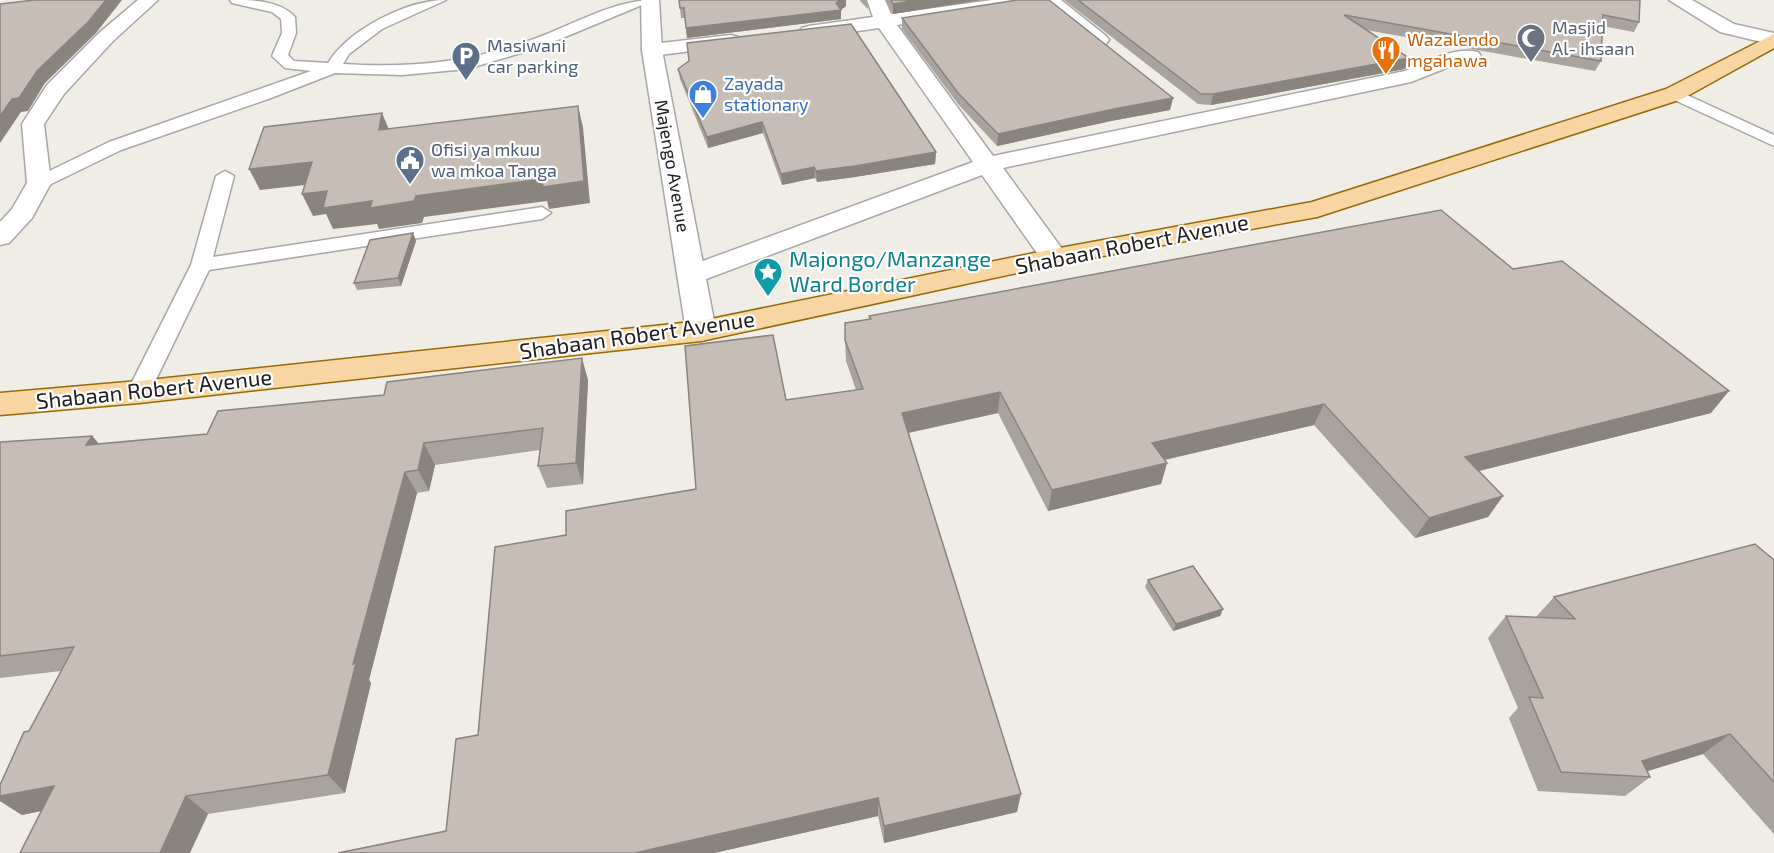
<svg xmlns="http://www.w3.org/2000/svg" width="1774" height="853" viewBox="0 0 1774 853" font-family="'Exo 2',sans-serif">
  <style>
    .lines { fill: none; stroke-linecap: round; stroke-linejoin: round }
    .service-casing { stroke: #a7a7a7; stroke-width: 3 }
    .minor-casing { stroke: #a7a7a7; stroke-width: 3 }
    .tertiary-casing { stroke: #a7a7a7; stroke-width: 3 }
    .primary-casing { stroke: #966b06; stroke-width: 3 }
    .service { fill: #fff; fill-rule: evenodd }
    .minor { fill: #fff; fill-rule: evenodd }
    .tertiary { fill: #fff; fill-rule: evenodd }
    .primary { fill: #f8d6a3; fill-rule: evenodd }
    .wall { fill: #a9a39d }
    .shaded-wall { fill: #8a847f }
    .building { fill: #c5bdb6; stroke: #8a847f; stroke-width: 1.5 }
    .labels { text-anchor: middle; stroke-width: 4.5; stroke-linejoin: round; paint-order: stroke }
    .far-worship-label { font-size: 18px; fill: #5b616d; stroke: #fff; text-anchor: start }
    .far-food-label { font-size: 18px; fill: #c56008; stroke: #fff; text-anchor: start }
    .far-service-label { font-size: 18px; fill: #4e5e75; stroke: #fff; text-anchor: start }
    .far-shop-label { font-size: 18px; fill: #366cbe; stroke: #fff; text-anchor: start }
    .far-street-label { font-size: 18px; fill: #202020; stroke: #fff }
    .street-label { font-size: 22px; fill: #202020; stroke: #fff }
    .culture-label { font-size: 22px; fill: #0d838f; stroke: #fff; text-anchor: start }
  </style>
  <rect width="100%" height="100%" fill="#f0ede7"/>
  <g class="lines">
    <!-- service casing -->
    <g class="service-casing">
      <g id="service">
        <path d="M 230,0 C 252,0 280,0 295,17 L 296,33 L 288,55 L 294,61 L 328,63 C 349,29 407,0 446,0 L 382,29 L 349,54 L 343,64 C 408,68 467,63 528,41 C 568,28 611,0 654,0 L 541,47 L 467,69 L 402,75 L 335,73 L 271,98 L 121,150 L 45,187 L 33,187 L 30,183 L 33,179 L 109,142 L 311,71 L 285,68 L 272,56 L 282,33 L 281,19 L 272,12 L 232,3 Z"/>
        <path d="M 1674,89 L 1774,135 L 1774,146 L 1668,97 L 1666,94 Z"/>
        <path d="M 225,171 L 234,176 L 213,257 L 542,207 L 551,213 L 542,219 L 209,270 L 147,398 L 139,400 L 131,398 L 127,392 L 191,265 L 216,176 Z"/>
      </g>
    </g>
    <!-- minor casing -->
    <g class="minor-casing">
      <g id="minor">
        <path d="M 138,0 L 158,0 L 113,41 L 64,94 L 44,124 L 51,183 L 32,218 L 9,243 L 0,245 L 0,222 L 12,209 L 27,183 L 22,124 L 47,85 L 99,33 Z"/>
        <path d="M 867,0 L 885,0 L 891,14 L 992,0 L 1061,0 L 1106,36 L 1109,40 L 1106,44 L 1092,44 L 1040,1 L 1032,6 L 897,25 L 993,156 L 1405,71 C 1427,62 1454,46 1478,52 L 1481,56 L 1478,60 L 1454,65 L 1411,82 L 1003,168 L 1068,257 L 1064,263 L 1054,265 L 1044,263 L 982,175 L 701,281 L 691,284 L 681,281 L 677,275 L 681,269 L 973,162 L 879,28 L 809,38 L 802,36 L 799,32 L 802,28 L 809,26 L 873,17 Z"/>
        <path d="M 1669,0 L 1692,0 L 1734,24 L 1774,33 L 1774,45 L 1720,32 Z"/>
        <path d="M 731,35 L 738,37 L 741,41 L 738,45 L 652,56 L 645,54 L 642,50 L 645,46 L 652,44 Z"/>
      </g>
    </g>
    <!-- tertiary casing -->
    <g class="tertiary-casing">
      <path id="tertiary" d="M 641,0 L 659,0 L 662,50 L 716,331 L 712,338 L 701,341 L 690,338 L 686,331 L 642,50 Z"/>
    </g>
    <!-- primary casing -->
    <g class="primary-casing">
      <path id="primary" d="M 1774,34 L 1774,48 L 1682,99 L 1317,217 L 1054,265 L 701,341 L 139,403 L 0,415 L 0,393 L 139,381 L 701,321 L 1054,249 L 1312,202 L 1666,89 Z"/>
    </g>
    <!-- service -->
    <use href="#service" class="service"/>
    <!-- minor -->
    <use href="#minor" class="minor"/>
    <!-- tertiary -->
    <use href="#tertiary" class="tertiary"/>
    <!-- primary -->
    <use href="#primary" class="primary"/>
  </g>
  <!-- wall -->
  <g class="wall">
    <path d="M 679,0 L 846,0 L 846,6 L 841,10 L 841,19 L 687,38 L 685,18 L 681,18 Z"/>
    <path d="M 860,0 L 867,0 L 868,9 L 860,1 Z"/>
    <path d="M 886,0 L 981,0 L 893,14 Z"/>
    <path d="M 1064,0 L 1640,0 L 1639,22 L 1634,32 L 1602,26 L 1601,61 L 1595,71 L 1366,30 L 1409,58 L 1405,69 L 1211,105 L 1198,104 Z"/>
    <path d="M 902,18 L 1173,98 L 1170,110 L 1111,121 L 997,146 L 958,104 L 902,29 Z"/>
    <path d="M 678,69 L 936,152 L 935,164 L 855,177 L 817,182 L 815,178 L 782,185 L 763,133 L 708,148 L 680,79 Z"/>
    <path d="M 413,233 L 416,241 L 401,286 L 357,290 L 354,283 Z"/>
    <path d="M 1513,269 L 1711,413 L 1478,471 L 1503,496 L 1488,517 L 1415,538 L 1314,425 L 1165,460 L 1167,463 L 1161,484 L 1048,511 L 998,413 L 909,433 L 1017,812 L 884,843 L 878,816 L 714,853 L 338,853 L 446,831 L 478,735 L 566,535 L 696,489 L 786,400 L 856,390 L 846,361 L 845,340 L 869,319 L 869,316 Z"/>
    <path d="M 588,380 L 583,484 L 547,488 L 538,466 L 540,450 L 435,465 L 429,491 L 417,493 L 369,680 L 371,683 L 345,793 L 208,814 L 41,811 L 22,815 L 0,801 L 0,785 L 61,671 L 0,678 L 0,442 L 92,436 L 99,444 L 207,434 Z"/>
    <path d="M 1774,560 L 1774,834 L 1703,754 L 1647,771 L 1650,777 L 1625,796 L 1538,791 L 1509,718 L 1518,708 L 1488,638 L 1506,616 L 1536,617 L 1554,597 Z"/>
    <path d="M 1148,580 L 1223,609 L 1220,616 L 1173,631 L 1145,587 Z"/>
  </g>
  <!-- shaded-wall -->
  <g class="shaded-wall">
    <path d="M 106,0 L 122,0 L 96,33 L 45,83 L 28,111 L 21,112 L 0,143 L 0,116 L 12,99 L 37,71 Z"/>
    <path d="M 841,0 L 846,0 L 846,6 L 841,10 L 841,19 L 687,38 L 686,28 L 836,3 Z"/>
    <path d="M 917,0 L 981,0 L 893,14 L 893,4 Z"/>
    <path d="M 1409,58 L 1405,69 L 1211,105 L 1213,94 Z"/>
    <path d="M 1173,98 L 1170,110 L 1111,121 L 997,146 L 998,134 L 1114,109 Z"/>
    <path d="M 578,106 L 583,127 L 590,203 L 549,209 L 547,201 L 424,217 L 422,223 L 379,229 L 377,224 L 333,229 L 326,214 L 313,216 L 302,194 L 327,191 L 416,196 L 542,179 Z"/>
    <path d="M 382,113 L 391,134 L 379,130 Z"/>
    <path d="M 762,122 L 763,133 L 708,148 L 707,137 Z"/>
    <path d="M 936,152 L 935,164 L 855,177 L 817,182 L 816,171 Z"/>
    <path d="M 312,162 L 323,183 L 260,190 L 249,169 Z"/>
    <path d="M 814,167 L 815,178 L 782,185 L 781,174 Z"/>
    <path d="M 413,233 L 416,241 L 401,286 L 398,278 Z"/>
    <path d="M 582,358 L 588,380 L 583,484 L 576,463 Z"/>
    <path d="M 1729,391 L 1711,413 L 1451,478 L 1465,457 Z"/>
    <path d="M 1000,392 L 998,413 L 902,434 L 902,413 Z"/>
    <path d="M 1324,404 L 1314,425 L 1146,464 L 1152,443 Z"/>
    <path d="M 92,436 L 111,457 L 86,445 Z"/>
    <path d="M 424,443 L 435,465 L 429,491 L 418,470 Z"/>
    <path d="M 1167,463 L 1161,484 L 1048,511 L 1052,490 Z"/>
    <path d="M 405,472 L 417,493 L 369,680 L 371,683 L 345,793 L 328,775 L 353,664 Z"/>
    <path d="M 1503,496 L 1488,517 L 1415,538 L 1429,518 Z"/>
    <path d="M 1223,609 L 1220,616 L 1173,631 L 1176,624 Z"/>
    <path d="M 1730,734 L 1703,754 L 1632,776 L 1642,761 Z"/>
    <path d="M 54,786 L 80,803 L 22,815 L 0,801 L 0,796 Z"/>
    <path d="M 1021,794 L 1017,812 L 884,843 L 884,826 Z"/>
    <path d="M 186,796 L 208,814 L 190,853 L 160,853 Z"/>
    <path d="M 878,798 L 878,816 L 714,853 L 635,853 Z"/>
  </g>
  <!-- building -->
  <g class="building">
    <path d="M 34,0 L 106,0 L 89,21 L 37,71 L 19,98 L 12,99 L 0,116 L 0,4 Z"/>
    <path d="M 679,0 L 841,0 L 836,3 L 841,10 L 686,28 L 684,8 L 680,8 Z"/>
    <path d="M 891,0 L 917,0 L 893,4 Z"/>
    <path d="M 1017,0 L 1049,0 L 1173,98 L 1114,109 L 998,134 L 958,93 L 902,18 Z"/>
    <path d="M 1078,0 L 1640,0 L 1639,22 L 1603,15 L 1601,61 L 1344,15 L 1409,58 L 1213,94 L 1201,94 Z"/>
    <path d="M 851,24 L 936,152 L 855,166 L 816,171 L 814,167 L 781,174 L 762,122 L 707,137 L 678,69 L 689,61 L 687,43 Z"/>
    <path d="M 578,106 L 584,181 L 543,187 L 542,179 L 416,196 L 414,201 L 370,208 L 372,201 L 323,208 L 327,191 L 302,194 L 312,162 L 249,169 L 264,127 L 382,113 L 379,130 Z"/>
    <path d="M 1441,210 L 1513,269 L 1562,261 L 1729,391 L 1465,457 L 1503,496 L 1429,518 L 1324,404 L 1152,443 L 1167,463 L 1052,490 L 1000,392 L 902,413 L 1021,794 L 884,826 L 878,798 L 635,853 L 338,853 L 446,831 L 456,739 L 478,735 L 495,547 L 566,535 L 566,511 L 696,489 L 685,346 L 773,335 L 786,400 L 863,389 L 845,340 L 845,323 L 871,319 L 869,316 Z"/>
    <path d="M 413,233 L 398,278 L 354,283 L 370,240 Z"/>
    <path d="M 582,358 L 576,463 L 538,466 L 543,428 L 424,443 L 418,470 L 405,472 L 353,664 L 356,663 L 328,775 L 186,796 L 160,853 L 20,853 L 54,786 L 0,796 L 0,785 L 24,732 L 29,731 L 74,647 L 0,656 L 0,442 L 92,436 L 86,445 L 207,434 L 218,411 L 384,395 L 387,382 Z"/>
    <path d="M 1755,544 L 1774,560 L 1774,782 L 1730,734 L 1642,761 L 1650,777 L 1561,772 L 1529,697 L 1543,698 L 1506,616 L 1575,619 L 1554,597 Z"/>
    <path d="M 1193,566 L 1223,609 L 1176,624 L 1148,580 Z"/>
  </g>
  <!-- icons -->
  <defs>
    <g id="mosque-pin" transform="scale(1.5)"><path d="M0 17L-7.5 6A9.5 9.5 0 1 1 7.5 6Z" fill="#6b7280" stroke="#fff"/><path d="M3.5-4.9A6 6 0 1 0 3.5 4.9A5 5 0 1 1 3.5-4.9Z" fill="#fff"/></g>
    <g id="restaurant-pin" transform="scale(1.5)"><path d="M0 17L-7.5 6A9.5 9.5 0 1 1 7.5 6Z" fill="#e8710a" stroke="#fff"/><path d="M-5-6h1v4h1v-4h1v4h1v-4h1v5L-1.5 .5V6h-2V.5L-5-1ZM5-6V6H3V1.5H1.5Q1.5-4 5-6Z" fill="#fff"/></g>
    <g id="parking-pin" transform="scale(1.5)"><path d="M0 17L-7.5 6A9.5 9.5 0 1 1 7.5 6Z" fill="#5c6f8a" stroke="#fff"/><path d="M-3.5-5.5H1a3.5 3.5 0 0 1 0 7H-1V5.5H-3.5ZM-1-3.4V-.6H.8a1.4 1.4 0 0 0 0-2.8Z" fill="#fff"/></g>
    <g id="shop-pin" transform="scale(1.5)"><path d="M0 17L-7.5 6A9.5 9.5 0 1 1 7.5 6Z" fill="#3f7fe0" stroke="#fff"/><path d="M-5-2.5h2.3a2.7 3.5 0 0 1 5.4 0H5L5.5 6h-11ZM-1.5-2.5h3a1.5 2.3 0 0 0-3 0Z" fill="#fff"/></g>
    <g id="civic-pin" transform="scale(1.5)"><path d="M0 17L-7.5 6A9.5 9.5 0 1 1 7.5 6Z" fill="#5c6f8a" stroke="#fff"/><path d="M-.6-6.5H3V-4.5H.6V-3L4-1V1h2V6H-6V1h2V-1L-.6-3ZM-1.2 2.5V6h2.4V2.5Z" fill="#fff"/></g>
    <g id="sight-pin" transform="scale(1.5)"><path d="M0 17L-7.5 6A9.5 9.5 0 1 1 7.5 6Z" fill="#0f9aa8" stroke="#fff"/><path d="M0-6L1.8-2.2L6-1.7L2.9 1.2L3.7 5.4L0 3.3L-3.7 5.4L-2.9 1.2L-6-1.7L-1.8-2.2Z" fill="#fff"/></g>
  </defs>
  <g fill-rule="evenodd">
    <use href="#mosque-pin" x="1531" y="38"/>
    <use href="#restaurant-pin" x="1386" y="50"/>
    <use href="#parking-pin" x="466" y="56"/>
    <use href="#shop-pin" x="703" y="94"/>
    <use href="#civic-pin" x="410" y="160"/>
    <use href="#sight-pin" x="768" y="272"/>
  </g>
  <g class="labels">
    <!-- far-worship labels -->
    <g class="far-worship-label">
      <text x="1552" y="34">Masjid<tspan x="1552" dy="21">Al- ihsaan</tspan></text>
    </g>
    <!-- far-food labels -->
    <g class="far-food-label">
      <text x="1407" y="46">Wazalendo<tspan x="1407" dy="21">mgahawa</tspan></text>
    </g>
    <!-- far-service labels -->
    <g class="far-service-label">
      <text x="487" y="52">Masiwani<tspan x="487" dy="21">car parking</tspan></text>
      <text x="431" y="156">Ofisi ya mkuu<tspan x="431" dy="21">wa mkoa Tanga</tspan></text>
    </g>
    <!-- far-shop labels -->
    <g class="far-shop-label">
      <text x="724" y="90">Zayada<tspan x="724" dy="21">stationary</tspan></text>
    </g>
    <!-- far-street labels -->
    <g class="far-street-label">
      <text transform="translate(672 166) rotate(80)" y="6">Majengo Avenue</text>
    </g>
    <!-- street labels -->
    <g class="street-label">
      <text transform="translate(1132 244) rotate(-11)" y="8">Shabaan Robert Avenue</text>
      <text transform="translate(637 335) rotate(-8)" y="8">Shabaan Robert Avenue</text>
      <text transform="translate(154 389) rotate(-6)" y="8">Shabaan Robert Avenue</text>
    </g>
    <!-- culture labels -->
    <g class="culture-label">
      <text x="789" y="267">Majongo/Manzange<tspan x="789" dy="25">Ward Border</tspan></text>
    </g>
  </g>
</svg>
